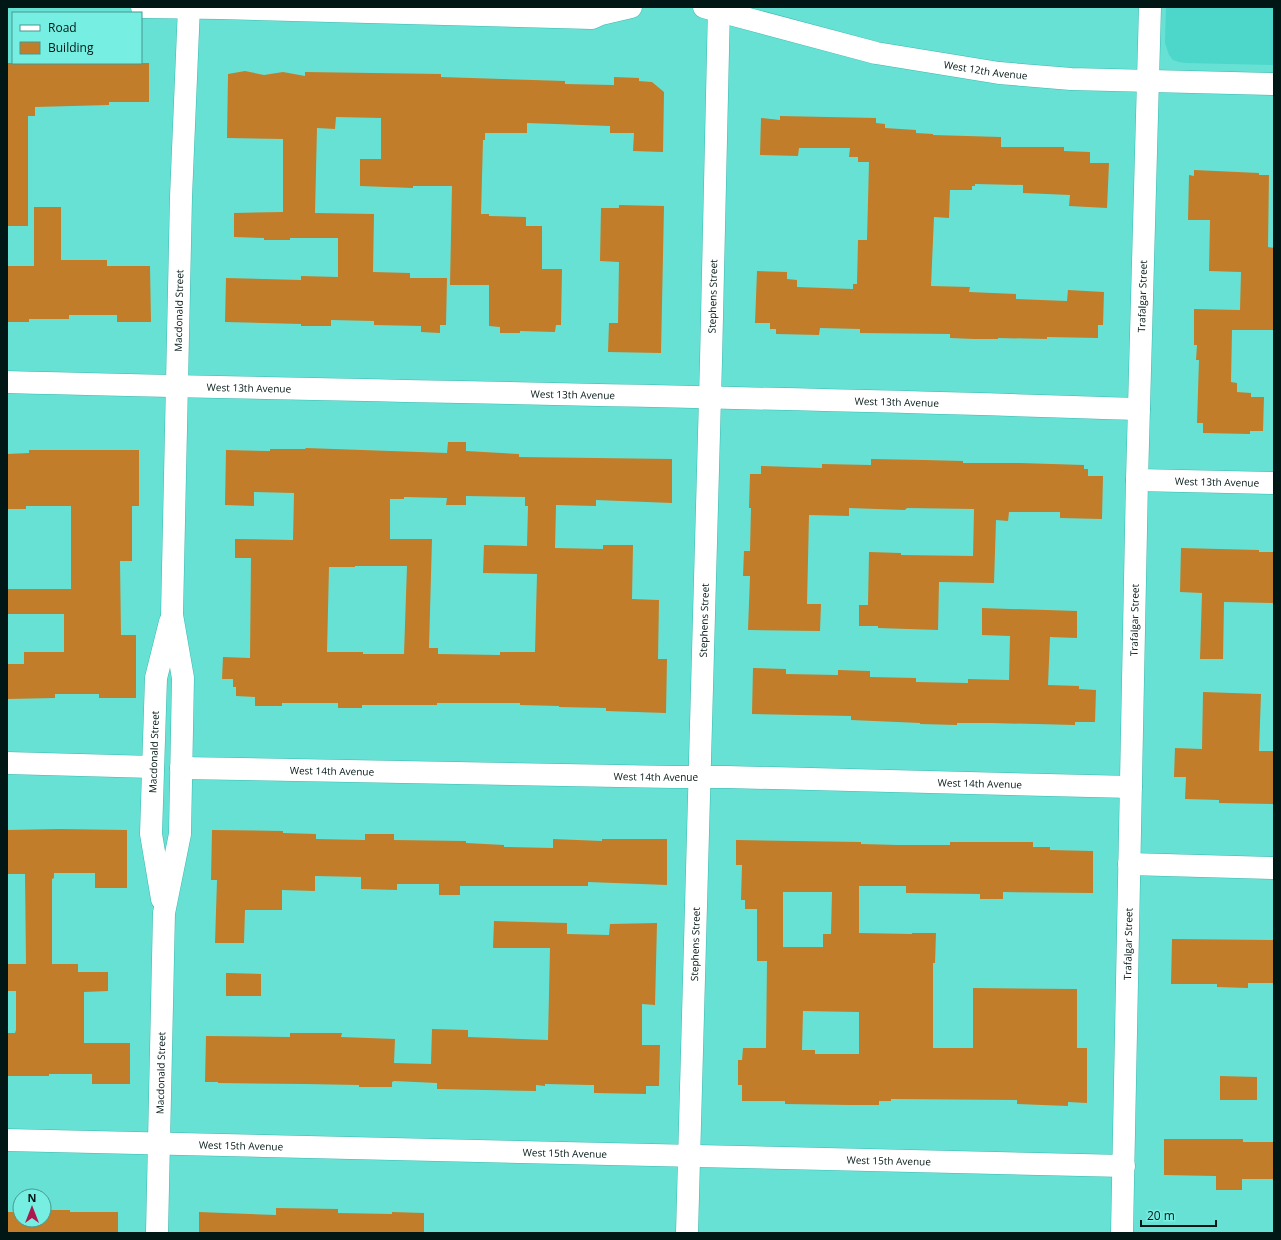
<svg xmlns="http://www.w3.org/2000/svg" width="1281" height="1240" viewBox="0 0 1281 1240" font-family="'Open Sans',sans-serif">
  <style>
    .built { fill: #4dd6ca }
    .building { fill: #c17d29; fill-rule: evenodd }
    .lines { fill: none; stroke-linecap: round; stroke-linejoin: round }
    .minor-casing { stroke: #3ab9ae; stroke-width: 23 }
    .minor { stroke: #fff; stroke-width: 22 }
    .labels { text-anchor: middle; stroke-width: 4; stroke-linejoin: round; paint-order: stroke }
    .street-label { font-size: 10px; fill: #001715; stroke: #76eee2 }
  </style>
  <rect width="100%" height="100%" fill="#68e1d5"/>
  <!-- built -->
  <path class="built" d="M 1166,7 L 1274,7 L 1274,65 L 1186,63 L 1179,62 L 1173,60 L 1169,55 L 1165,43 Z"/>
  <!-- building -->
  <g class="building">
    <path d="M 7,63 L 35,63 L 35,64 L 149,63 L 149,102 L 109,102 L 109,105 L 35,107 L 35,116 L 28,116 L 28,226 L 7,226 Z"/>
    <path d="M 245,71 L 264,75 L 283,72 L 305,76 L 305,72 L 441,74 L 441,77 L 565,81 L 565,84 L 614,85 L 614,77 L 639,78 L 639,81 L 652,82 L 664,92 L 663,152 L 633,151 L 634,133 L 610,133 L 610,126 L 527,123 L 527,133 L 485,133 L 485,140 L 483,140 L 481,214 L 489,214 L 489,216 L 526,217 L 526,226 L 542,226 L 542,269 L 562,269 L 561,325 L 556,325 L 555,332 L 520,331 L 520,333 L 500,333 L 500,327 L 489,326 L 489,285 L 450,285 L 452,186 L 413,186 L 413,188 L 360,186 L 360,159 L 381,159 L 381,118 L 336,117 L 335,129 L 317,128 L 315,213 L 374,214 L 373,272 L 410,273 L 410,278 L 447,278 L 446,325 L 440,325 L 440,333 L 421,332 L 421,326 L 374,325 L 374,321 L 331,320 L 331,326 L 301,326 L 301,324 L 225,322 L 226,278 L 301,280 L 301,276 L 338,277 L 338,238 L 290,238 L 290,240 L 264,240 L 264,238 L 234,237 L 234,213 L 283,212 L 283,139 L 227,138 L 228,74 Z"/>
    <path d="M 780,116 L 876,118 L 876,123 L 885,124 L 885,128 L 916,130 L 916,133 L 933,134 L 933,135 L 1001,137 L 1001,147 L 1064,147 L 1064,151 L 1090,152 L 1090,163 L 1109,163 L 1107,208 L 1069,206 L 1070,195 L 1023,193 L 1023,185 L 975,184 L 975,186 L 972,186 L 972,190 L 950,190 L 949,218 L 934,217 L 931,286 L 970,287 L 969,292 L 1016,294 L 1016,299 L 1067,301 L 1068,290 L 1104,292 L 1103,325 L 1098,325 L 1098,338 L 1047,337 L 1047,339 L 998,338 L 998,339 L 974,339 L 950,338 L 950,334 L 860,333 L 860,329 L 820,328 L 819,335 L 776,334 L 776,329 L 770,329 L 770,323 L 755,323 L 757,271 L 787,272 L 787,279 L 797,280 L 797,287 L 853,289 L 853,284 L 857,284 L 858,240 L 867,240 L 869,162 L 858,162 L 858,157 L 849,157 L 850,148 L 799,148 L 798,156 L 760,155 L 761,118 L 780,120 Z"/>
    <path d="M 1194,170 L 1259,173 L 1259,175 L 1269,175 L 1268,247 L 1274,248 L 1274,330 L 1232,330 L 1231,382 L 1237,383 L 1237,392 L 1251,393 L 1251,397 L 1264,397 L 1263,431 L 1250,431 L 1250,434 L 1203,433 L 1203,423 L 1197,423 L 1199,360 L 1196,360 L 1197,345 L 1194,345 L 1194,309 L 1240,310 L 1241,272 L 1209,271 L 1210,220 L 1188,220 L 1189,175 L 1194,176 Z"/>
    <path d="M 619,205 L 664,206 L 661,353 L 608,352 L 609,323 L 618,323 L 619,262 L 600,261 L 601,208 L 619,208 Z"/>
    <path d="M 34,207 L 61,207 L 61,260 L 107,260 L 107,266 L 150,266 L 151,322 L 117,322 L 117,315 L 69,315 L 69,319 L 29,319 L 29,322 L 7,322 L 7,266 L 34,266 Z"/>
    <path d="M 448,442 L 466,442 L 466,451 L 519,454 L 519,457 L 672,459 L 672,503 L 596,500 L 596,506 L 556,505 L 555,548 L 603,549 L 603,545 L 633,545 L 632,599 L 659,600 L 658,659 L 667,659 L 666,713 L 606,711 L 606,708 L 559,707 L 559,706 L 520,705 L 520,703 L 437,703 L 437,705 L 362,705 L 362,708 L 338,708 L 338,703 L 282,703 L 282,706 L 255,706 L 255,697 L 236,696 L 236,687 L 233,687 L 233,679 L 222,679 L 223,657 L 250,658 L 251,558 L 235,558 L 235,539 L 293,540 L 294,493 L 254,492 L 254,506 L 225,505 L 226,450 L 270,451 L 270,449 L 305,449 L 306,448 L 447,453 ZM 466,496 L 525,497 L 525,506 L 528,506 L 527,546 L 484,545 L 483,573 L 537,574 L 535,652 L 500,652 L 500,655 L 438,654 L 438,648 L 429,648 L 432,539 L 390,539 L 390,499 L 404,499 L 404,497 L 447,498 L 446,505 L 466,505 ZM 355,566 L 407,566 L 404,654 L 363,654 L 363,652 L 327,652 L 329,567 L 355,567 Z"/>
    <path d="M 29,450 L 139,450 L 139,506 L 132,506 L 132,561 L 120,561 L 121,635 L 136,635 L 136,698 L 99,698 L 99,694 L 55,694 L 55,698 L 7,699 L 7,664 L 24,664 L 24,652 L 64,652 L 64,614 L 7,614 L 7,589 L 71,589 L 71,506 L 26,506 L 26,509 L 7,509 L 7,454 L 29,453 Z"/>
    <path d="M 871,459 L 924,460 L 963,461 L 963,463 L 1020,463 L 1084,465 L 1084,469 L 1088,469 L 1088,476 L 1103,476 L 1102,519 L 1060,518 L 1060,512 L 1009,512 L 1008,521 L 996,520 L 994,583 L 939,582 L 938,630 L 878,628 L 878,626 L 859,626 L 859,605 L 868,605 L 869,552 L 901,553 L 901,555 L 973,556 L 974,509 L 907,508 L 905,510 L 849,508 L 849,516 L 809,515 L 807,604 L 821,604 L 820,631 L 748,630 L 750,576 L 743,576 L 744,551 L 750,551 L 751,508 L 749,508 L 750,474 L 761,474 L 761,466 L 822,468 L 822,464 L 871,465 Z"/>
    <path d="M 1181,548 L 1259,550 L 1259,552 L 1274,552 L 1274,603 L 1224,602 L 1223,659 L 1200,659 L 1202,593 L 1180,592 Z"/>
    <path d="M 982,608 L 1077,611 L 1077,638 L 1050,637 L 1048,685 L 1079,686 L 1079,689 L 1096,690 L 1095,722 L 1075,722 L 1075,725 L 991,723 L 957,723 L 957,725 L 920,724 L 920,723 L 851,720 L 851,716 L 752,714 L 753,668 L 786,669 L 786,674 L 838,675 L 838,670 L 870,671 L 870,677 L 916,678 L 916,682 L 968,683 L 968,679 L 1009,680 L 1010,636 L 982,635 Z"/>
    <path d="M 1203,692 L 1261,694 L 1259,751 L 1274,751 L 1274,804 L 1219,803 L 1219,800 L 1185,799 L 1186,777 L 1174,777 L 1175,748 L 1202,749 Z"/>
    <path d="M 59,829 L 127,830 L 127,888 L 95,888 L 95,873 L 54,873 L 54,878 L 52,879 L 52,964 L 78,964 L 78,972 L 108,972 L 108,991 L 84,992 L 84,1043 L 130,1043 L 130,1084 L 92,1084 L 92,1074 L 49,1074 L 49,1076 L 7,1076 L 7,1033 L 15,1033 L 16,1030 L 16,991 L 7,991 L 7,964 L 26,964 L 25,874 L 7,874 L 7,830 Z"/>
    <path d="M 212,830 L 283,831 L 283,833 L 316,834 L 316,839 L 365,840 L 365,834 L 394,834 L 394,840 L 464,841 L 466,841 L 466,843 L 504,845 L 504,847 L 553,848 L 553,839 L 602,841 L 602,839 L 667,839 L 667,885 L 588,882 L 588,886 L 460,886 L 460,895 L 439,895 L 439,884 L 397,884 L 397,890 L 361,889 L 361,877 L 315,876 L 315,891 L 282,890 L 282,910 L 245,910 L 244,943 L 215,943 L 217,880 L 211,880 Z"/>
    <path d="M 736,840 L 861,842 L 861,844 L 898,845 L 950,845 L 950,842 L 1033,842 L 1033,847 L 1050,847 L 1050,850 L 1093,851 L 1093,893 L 1003,892 L 1003,899 L 980,899 L 980,894 L 906,893 L 906,886 L 859,886 L 859,933 L 912,934 L 912,933 L 936,933 L 935,963 L 933,963 L 933,1048 L 973,1048 L 973,988 L 1077,989 L 1077,1048 L 1087,1048 L 1087,1103 L 1068,1102 L 1068,1106 L 1017,1104 L 1017,1100 L 891,1099 L 891,1101 L 879,1101 L 879,1105 L 849,1105 L 785,1104 L 785,1101 L 742,1101 L 742,1085 L 738,1085 L 738,1060 L 742,1060 L 743,1048 L 766,1048 L 767,961 L 757,961 L 757,909 L 745,909 L 745,900 L 741,900 L 742,865 L 736,865 ZM 783,892 L 832,892 L 831,934 L 823,934 L 823,947 L 783,947 ZM 803,1011 L 859,1012 L 859,1054 L 815,1054 L 815,1050 L 802,1050 Z"/>
    <path d="M 494,921 L 567,923 L 567,934 L 609,935 L 610,924 L 657,923 L 655,1005 L 642,1004 L 642,1045 L 660,1045 L 659,1086 L 646,1086 L 646,1094 L 594,1093 L 594,1085 L 590,1085 L 545,1084 L 545,1086 L 536,1085 L 536,1091 L 437,1089 L 437,1083 L 394,1081 L 392,1082 L 392,1087 L 359,1087 L 359,1085 L 304,1084 L 218,1083 L 218,1082 L 205,1082 L 206,1036 L 290,1037 L 290,1033 L 342,1033 L 341,1037 L 395,1039 L 394,1063 L 431,1064 L 432,1029 L 468,1030 L 468,1037 L 548,1040 L 550,948 L 493,948 Z"/>
    <path d="M 1172,939 L 1274,940 L 1274,983 L 1248,983 L 1248,988 L 1217,987 L 1217,984 L 1171,984 Z"/>
    <path d="M 226,973 L 261,974 L 261,996 L 226,996 Z"/>
    <path d="M 1220,1076 L 1257,1077 L 1257,1100 L 1220,1100 Z"/>
    <path d="M 1164,1139 L 1243,1139 L 1243,1142 L 1274,1142 L 1274,1179 L 1242,1179 L 1242,1190 L 1216,1190 L 1216,1176 L 1164,1175 Z"/>
    <path d="M 276,1208 L 338,1209 L 338,1213 L 392,1214 L 392,1212 L 424,1213 L 424,1233 L 199,1233 L 199,1212 L 276,1215 Z"/>
    <path d="M 44,1210 L 70,1210 L 70,1212 L 118,1212 L 118,1233 L 7,1233 L 7,1212 L 20,1212 L 20,1220 L 44,1220 Z"/>
  </g>
  <g class="lines">
    <!-- minor casing -->
    <g class="minor-casing">
      <g id="minor">
        <path d="M 142,7 L 219,8 L 592,18 L 601,14 L 631,7"/>
        <path id="s1" d="M 704,7 L 876,53 L 999,73 L 1071,79 L 1274,84"/>
        <path id="s2" d="M 7,382 C 384,392 762,396 1139,409"/>
        <path id="s3" d="M 1137,480 L 1274,483"/>
        <path d="M 7,763 L 153,767"/>
        <path id="s4" d="M 181,768 L 673,777 L 727,777 L 1131,787"/>
        <path d="M 1129,864 L 1274,868"/>
        <path id="s5" d="M 162,899 L 151,834 L 156,678 L 170,622"/>
        <path id="s6" d="M 7,1140 L 1124,1166"/>
        <path id="s7" d="M 157,1233 L 164,913 L 180,834 L 183,678 L 172,615 L 181,197 L 189,7"/>
        <path id="s8" d="M 687,1233 L 711,361 L 719,7"/>
        <path id="s9" d="M 1122,1233 L 1137,480 L 1150,7"/>
      </g>
    </g>
    <!-- minor -->
    <use href="#minor" class="minor"/>
  </g>
  <g class="labels">
    <!-- street labels -->
    <g class="street-label">
      <text dy="4" stroke="none"><textPath href="#s1" startOffset="289">West 12th Avenue</textPath></text>
      <text dy="4" stroke="none"><textPath href="#s8" startOffset="937">Stephens Street</textPath></text>
      <text dy="4" stroke="none"><textPath href="#s9" startOffset="937">Trafalgar Street</textPath></text>
      <text dy="4" stroke="none"><textPath href="#s7" startOffset="925">Macdonald Street</textPath></text>
      <text dy="4" stroke="none"><textPath href="#s2" startOffset="242">West 13th Avenue</textPath></text>
      <text dy="4" stroke="none"><textPath href="#s2" startOffset="566">West 13th Avenue</textPath></text>
      <text dy="4" stroke="none"><textPath href="#s2" startOffset="890">West 13th Avenue</textPath></text>
      <text dy="4" stroke="none"><textPath href="#s3" startOffset="80">West 13th Avenue</textPath></text>
      <text dy="4" stroke="none"><textPath href="#s8" startOffset="613">Stephens Street</textPath></text>
      <text dy="4" stroke="none"><textPath href="#s9" startOffset="613">Trafalgar Street</textPath></text>
      <text dy="4" stroke="none"><textPath href="#s5" startOffset="148">Macdonald Street</textPath></text>
      <text dy="4" stroke="none"><textPath href="#s4" startOffset="151">West 14th Avenue</textPath></text>
      <text dy="4" stroke="none"><textPath href="#s4" startOffset="475">West 14th Avenue</textPath></text>
      <text dy="4" stroke="none"><textPath href="#s4" startOffset="799">West 14th Avenue</textPath></text>
      <text dy="4" stroke="none"><textPath href="#s8" startOffset="289">Stephens Street</textPath></text>
      <text dy="4" stroke="none"><textPath href="#s9" startOffset="289">Trafalgar Street</textPath></text>
      <text dy="4" stroke="none"><textPath href="#s7" startOffset="160">Macdonald Street</textPath></text>
      <text dy="4" stroke="none"><textPath href="#s6" startOffset="234">West 15th Avenue</textPath></text>
      <text dy="4" stroke="none"><textPath href="#s6" startOffset="558">West 15th Avenue</textPath></text>
      <text dy="4" stroke="none"><textPath href="#s6" startOffset="882">West 15th Avenue</textPath></text>
    </g>
  </g>
  <!-- border -->
  <rect width="1281" height="1240" fill="none" stroke="#001715" stroke-width="16"/>
  <!-- legend -->
  <rect x="12" y="12" width="130" height="52" fill="#76eee2" stroke="#479890"/>
  <rect x="20" y="25" width="20" height="6" fill="#ffffff" stroke="#479890"/>
  <text x="48" y="32" font-size="12" fill="#001715">Road</text>
  <rect x="20" y="42" width="20" height="12" fill="#c17d29" stroke="#479890"/>
  <text x="48" y="52" font-size="12" fill="#001715">Building</text>
  <!-- north arrow -->
  <g transform="translate(32 1208)"><circle r="19" fill="#76eee2" stroke="#479890"/>
  <path d="M0-3L7 15L0 10L-7 15Z" fill="#ab194e"/>
  <text y="-6" font-size="11" font-weight="bold" text-anchor="middle" fill="#001715">N</text>
  </g>
  <!-- scale -->
  <path d="M1141 1220v6h75v-6" fill="none" stroke="#001715" stroke-width="2"/>
  <text x="1147" y="1220" font-size="12" fill="#001715" stroke="#76eee2" stroke-width="3" paint-order="stroke">20 m</text>
</svg>
